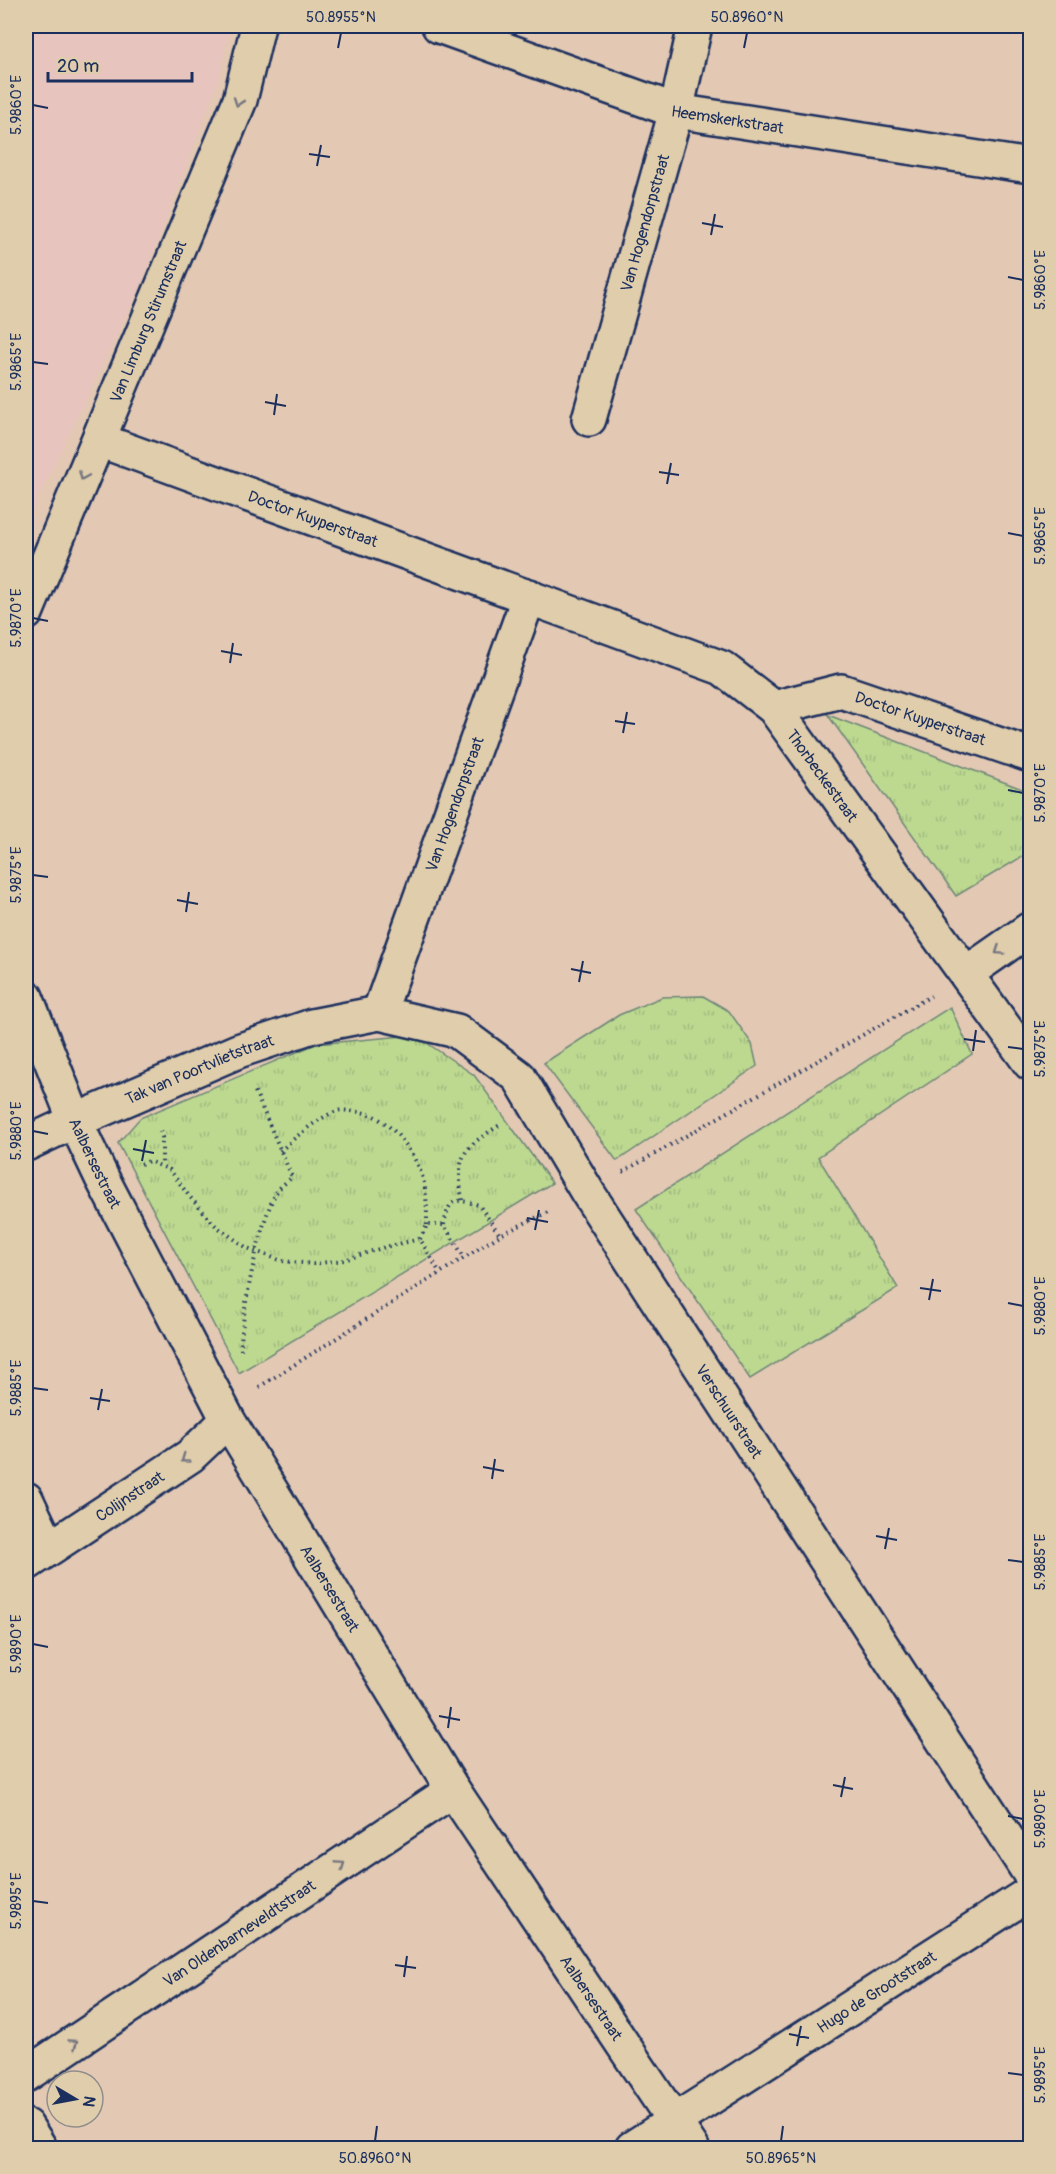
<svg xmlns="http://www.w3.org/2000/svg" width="1056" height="2174" viewBox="0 0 1056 2174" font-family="Pangolin,sans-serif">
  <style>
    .built { fill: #e7c4bd }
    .grass { fill: url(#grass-tufts); stroke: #6c8477; stroke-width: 1.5 }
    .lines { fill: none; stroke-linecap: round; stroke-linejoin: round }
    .minor-casing { stroke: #1b2f5e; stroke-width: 38 }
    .path { stroke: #1b2f5e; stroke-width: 4; stroke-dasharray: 1.5 4.5; stroke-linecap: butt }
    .minor { stroke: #e0cdab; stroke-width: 33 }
    .oneway { stroke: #747681 }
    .ticks { fill: none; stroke: #1b2f5e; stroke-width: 2 }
    .labels { text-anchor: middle; stroke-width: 5; stroke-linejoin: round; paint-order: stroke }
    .street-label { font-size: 16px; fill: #1b2f5e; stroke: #e0cdab }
    .neatline { fill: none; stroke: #1b2f5e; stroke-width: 2 }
    .ticks-label { font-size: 15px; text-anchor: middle; fill: #1b2f5e }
  </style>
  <defs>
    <pattern id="grass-tufts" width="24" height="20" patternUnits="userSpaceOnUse" patternTransform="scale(1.5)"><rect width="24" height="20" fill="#bdd990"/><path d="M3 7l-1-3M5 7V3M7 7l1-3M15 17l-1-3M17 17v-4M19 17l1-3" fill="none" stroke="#a2bb7f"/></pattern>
  </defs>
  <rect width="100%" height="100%" fill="#e3c9b3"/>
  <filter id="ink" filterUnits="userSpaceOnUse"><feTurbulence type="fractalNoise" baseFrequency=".0167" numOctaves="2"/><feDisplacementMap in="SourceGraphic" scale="12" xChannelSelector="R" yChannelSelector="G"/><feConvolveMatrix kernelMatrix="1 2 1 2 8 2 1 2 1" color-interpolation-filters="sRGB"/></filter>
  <g filter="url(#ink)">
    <!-- built -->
    <path class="built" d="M 26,26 L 230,26 L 220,77 L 142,283 L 26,524 Z"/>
    <!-- grass -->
    <g class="grass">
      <path d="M 828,715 L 1030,792 L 1030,852 L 956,896 Z"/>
      <path d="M 703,996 L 729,1011 L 752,1044 L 757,1066 L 617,1161 L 544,1063 L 619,1015 L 662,997 Z"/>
      <path d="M 950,1007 L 972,1054 L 818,1157 L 898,1288 L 750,1379 L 636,1209 Z"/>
      <path d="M 415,1035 L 474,1075 L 552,1183 L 239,1373 L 118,1143 L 140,1118 L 316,1044 Z"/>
    </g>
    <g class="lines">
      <!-- minor casing -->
      <g class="minor-casing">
        <g id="minor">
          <path id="s1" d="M 439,26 L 676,111 L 1030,166"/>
          <path id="s2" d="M 589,419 L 676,111 L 695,26"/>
          <path id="s3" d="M 99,440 L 722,668 L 774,708 L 1030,1063"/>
          <path id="s4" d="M 26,613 L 240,100 L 258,26"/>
          <path id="s5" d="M 774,708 L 841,691 L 1030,755"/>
          <path d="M 967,973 L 1030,929"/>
          <path id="s6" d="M 26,997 L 75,1121 L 102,1178 L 228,1420 L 453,1790 L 692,2148"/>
          <path id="s7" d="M 379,1013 L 529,596"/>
          <path id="s8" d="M 26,1144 L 75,1121 L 238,1051 L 312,1026 L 379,1013 L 457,1031 L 519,1077 L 588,1193 L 1030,1874"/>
          <path d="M 26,1499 L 49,1548"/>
          <path id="s9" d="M 26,1564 L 190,1456 L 228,1420"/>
          <path id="s10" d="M 26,2075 L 453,1790"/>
          <path d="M 26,2126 L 40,2148"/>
          <path id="s11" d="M 632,2148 L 1030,1893"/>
        </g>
      </g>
      <!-- path -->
      <g class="path">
        <path d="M 160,1131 L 162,1137 L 162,1166"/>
        <path d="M 280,1151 C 297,1136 316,1119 337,1111 C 343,1109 353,1112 360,1112 C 388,1115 416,1153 423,1179 C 427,1195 427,1210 427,1225"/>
        <path d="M 141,1164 L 149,1161 L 170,1170 L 189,1196 L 216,1226 L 247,1248 L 282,1261 L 313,1264 L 344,1260 L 385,1247 L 420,1239 L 440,1273"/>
        <path d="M 623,1172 L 931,996"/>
        <path d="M 462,1200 C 456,1156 461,1149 500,1125"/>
        <path d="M 444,1225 C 449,1198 454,1198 479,1205 L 500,1235"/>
        <path d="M 420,1239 L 427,1225 L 444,1225 L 464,1257"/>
        <path d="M 241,1350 C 240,1320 261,1213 278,1190 C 282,1185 288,1181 292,1177 L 254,1089"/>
        <path d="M 259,1387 L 500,1235 L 550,1211"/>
      </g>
      <!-- minor -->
      <use href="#minor" class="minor"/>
    </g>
    <!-- one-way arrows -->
    <defs><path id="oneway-chevron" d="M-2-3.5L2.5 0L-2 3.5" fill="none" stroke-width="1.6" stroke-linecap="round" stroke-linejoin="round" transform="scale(1.5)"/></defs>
    <g class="oneway">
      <use href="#oneway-chevron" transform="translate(238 102) rotate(109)"/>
      <use href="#oneway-chevron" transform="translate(83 476) rotate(113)"/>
      <use href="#oneway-chevron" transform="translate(999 951) rotate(146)"/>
      <use href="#oneway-chevron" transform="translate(185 1459) rotate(144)"/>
      <use href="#oneway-chevron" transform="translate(341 1865) rotate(-34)"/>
      <use href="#oneway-chevron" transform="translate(74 2043) rotate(-34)"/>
    </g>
  </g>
  <!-- ticks -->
  <path class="ticks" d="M 338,48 L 341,33M 744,48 L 747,33M 33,105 L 48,108M 309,154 L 330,157M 317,166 L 321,145M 702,223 L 723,227M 711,235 L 715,214M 1008,277 L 1023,280M 33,362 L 48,364M 265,402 L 286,406M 274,415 L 277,394M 659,472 L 679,475M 667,484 L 671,463M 1008,533 L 1023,536M 33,618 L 48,621M 221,651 L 242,655M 230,663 L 233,643M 615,721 L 635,724M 623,733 L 627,712M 1008,790 L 1023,793M 33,875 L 48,877M 177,900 L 198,904M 186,912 L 189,892M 571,969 L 591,973M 579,982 L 583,961M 964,1039 L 985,1042M 1008,1047 L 1023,1049M 973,1051 L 976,1030M 33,1131 L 48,1134M 133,1149 L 154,1153M 142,1161 L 146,1140M 527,1218 L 548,1222M 535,1230 L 539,1210M 920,1288 L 941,1291M 929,1300 L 933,1279M 1008,1303 L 1023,1306M 33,1388 L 48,1390M 90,1398 L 110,1401M 98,1410 L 102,1389M 483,1467 L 504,1471M 492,1479 L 495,1459M 876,1536 L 897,1540M 885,1549 L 889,1528M 1008,1560 L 1023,1562M 33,1644 L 48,1647M 439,1716 L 460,1720M 448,1728 L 451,1707M 833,1785 L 853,1789M 841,1797 L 845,1777M 1008,1816 L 1023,1819M 33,1901 L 48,1903M 395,1965 L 416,1968M 404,1977 L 407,1956M 789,2034 L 809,2038M 797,2046 L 801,2026M 1008,2073 L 1023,2075M 375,2141 L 377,2126M 781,2141 L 783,2126"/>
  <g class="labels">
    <!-- street labels -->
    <g class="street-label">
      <text dy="6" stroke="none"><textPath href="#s1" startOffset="304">Heemskerkstraat</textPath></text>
      <text dy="6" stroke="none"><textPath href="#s2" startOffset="204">Van Hogendorpstraat</textPath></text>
      <text dy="6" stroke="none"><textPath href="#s4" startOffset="316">Van Limburg Stirumstraat</textPath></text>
      <text dy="6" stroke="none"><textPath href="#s3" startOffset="228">Doctor Kuyperstraat</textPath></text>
      <text dy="6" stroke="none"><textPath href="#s5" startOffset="153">Doctor Kuyperstraat</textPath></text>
      <text dy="6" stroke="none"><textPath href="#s3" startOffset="812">Thorbeckestraat</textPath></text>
      <text dy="6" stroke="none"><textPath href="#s7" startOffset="222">Van Hogendorpstraat</textPath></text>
      <text dy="6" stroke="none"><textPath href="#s8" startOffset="189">Tak van Poortvlietstraat</textPath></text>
      <text dy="6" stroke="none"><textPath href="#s6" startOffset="180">Aalbersestraat</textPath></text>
      <text dy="6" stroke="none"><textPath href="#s8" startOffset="930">Verschuurstraat</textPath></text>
      <text dy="6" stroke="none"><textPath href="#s9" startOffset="124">Colijnstraat</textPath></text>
      <text dy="6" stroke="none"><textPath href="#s6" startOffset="666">Aalbersestraat</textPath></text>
      <text dy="6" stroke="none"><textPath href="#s10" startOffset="256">Van Oldenbarneveldtstraat</textPath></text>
      <text dy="6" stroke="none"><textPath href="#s11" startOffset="290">Hugo de Grootstraat</textPath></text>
      <text dy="6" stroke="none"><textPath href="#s6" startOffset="1152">Aalbersestraat</textPath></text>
    </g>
  </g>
  <!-- margin -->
  <rect width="1056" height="2174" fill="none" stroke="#e0cdab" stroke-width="66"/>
  <!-- north arrow -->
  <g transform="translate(75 2099) rotate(100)"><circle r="28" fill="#e0cdab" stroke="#918e8c" stroke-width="1.5"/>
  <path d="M0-4.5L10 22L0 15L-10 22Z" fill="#1b2f5e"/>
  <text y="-9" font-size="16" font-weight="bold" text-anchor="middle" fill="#1b2f5e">N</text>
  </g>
  <!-- scale -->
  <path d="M48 72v9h144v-9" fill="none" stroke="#1b2f5e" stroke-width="3"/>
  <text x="57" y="72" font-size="18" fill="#1b2f5e" stroke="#e0cdab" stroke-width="4.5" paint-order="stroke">20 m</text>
  <rect x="33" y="33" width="990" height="2108" class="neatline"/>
  <g class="ticks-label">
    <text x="341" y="22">50.8955°N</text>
    <text x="747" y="22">50.8960°N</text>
    <text transform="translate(16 105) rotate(-90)" y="5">5.9860°E</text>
    <text transform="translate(1040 280) rotate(-90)" y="5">5.9860°E</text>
    <text transform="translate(16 362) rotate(-90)" y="5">5.9865°E</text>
    <text transform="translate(1040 536) rotate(-90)" y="5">5.9865°E</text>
    <text transform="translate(16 618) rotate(-90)" y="5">5.9870°E</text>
    <text transform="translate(1040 793) rotate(-90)" y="5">5.9870°E</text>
    <text transform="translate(16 875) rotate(-90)" y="5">5.9875°E</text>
    <text transform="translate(1040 1049) rotate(-90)" y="5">5.9875°E</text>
    <text transform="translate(16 1131) rotate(-90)" y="5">5.9880°E</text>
    <text transform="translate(1040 1306) rotate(-90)" y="5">5.9880°E</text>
    <text transform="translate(16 1388) rotate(-90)" y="5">5.9885°E</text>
    <text transform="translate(1040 1562) rotate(-90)" y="5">5.9885°E</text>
    <text transform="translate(16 1644) rotate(-90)" y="5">5.9890°E</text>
    <text transform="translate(1040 1819) rotate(-90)" y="5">5.9890°E</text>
    <text transform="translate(16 1901) rotate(-90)" y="5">5.9895°E</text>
    <text transform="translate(1040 2075) rotate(-90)" y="5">5.9895°E</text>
    <text x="375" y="2163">50.8960°N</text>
    <text x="781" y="2163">50.8965°N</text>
  </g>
</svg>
